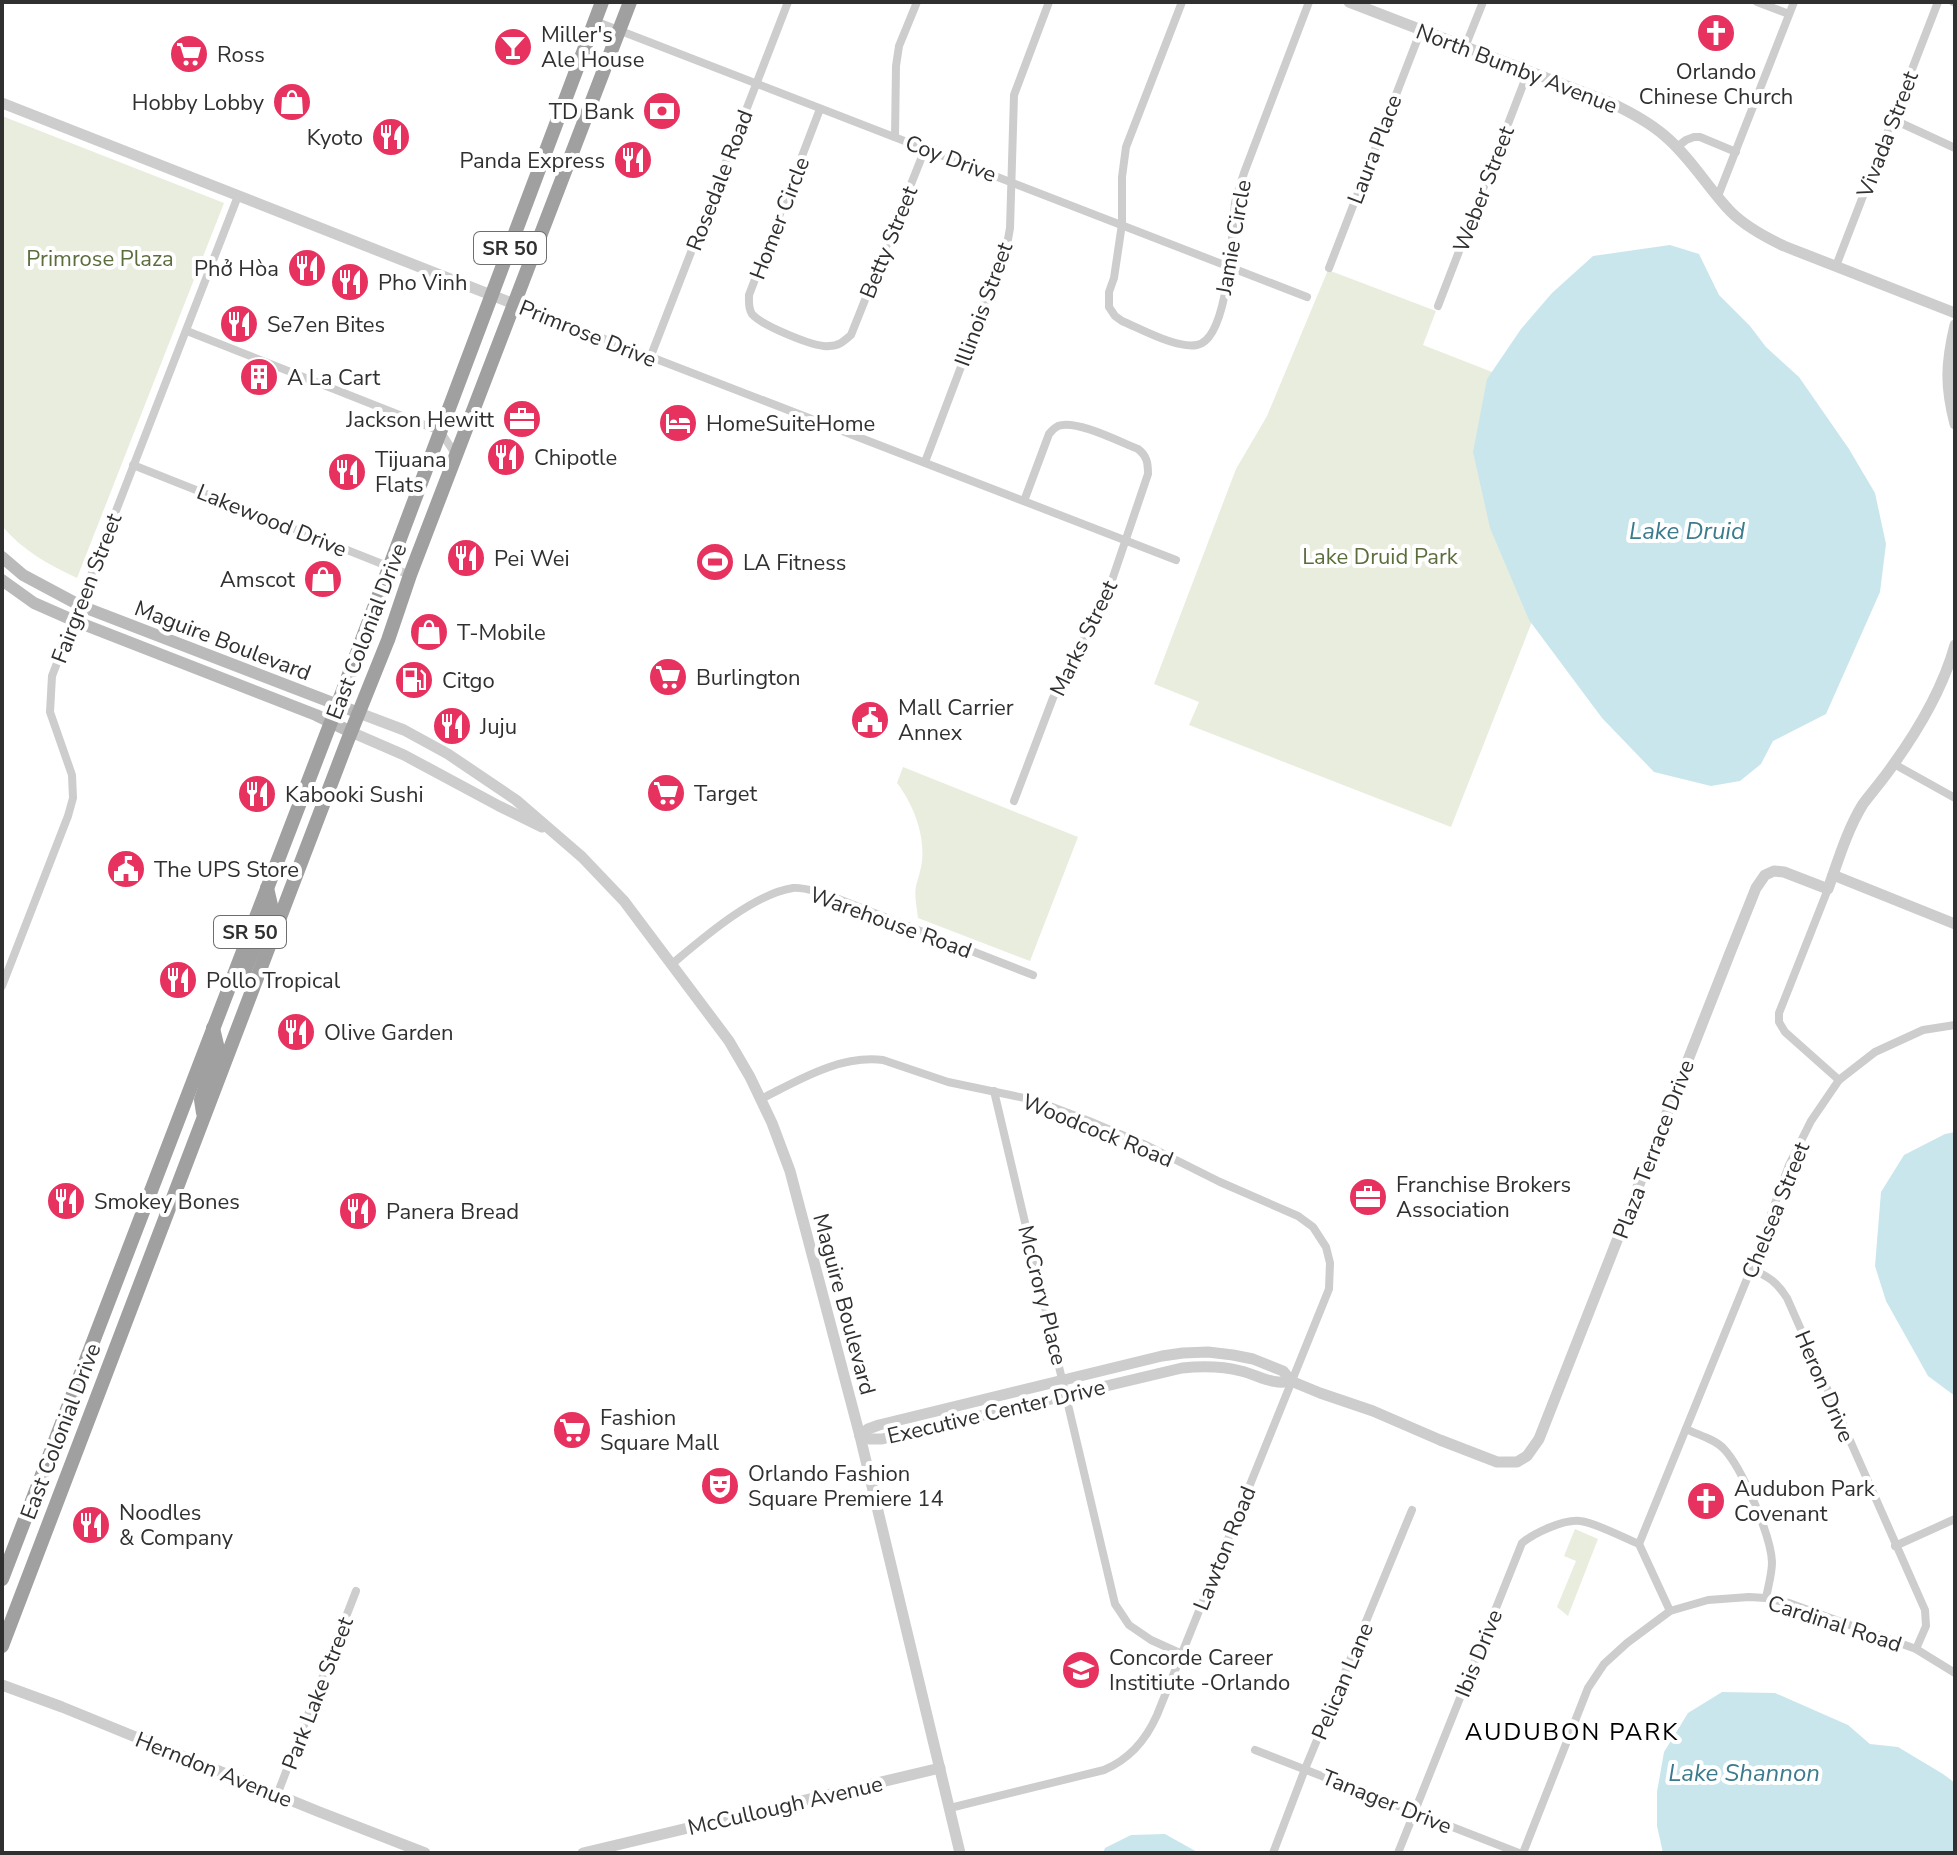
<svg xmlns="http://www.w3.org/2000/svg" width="1957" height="1855" viewBox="0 0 1957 1855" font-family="'Nunito Sans',sans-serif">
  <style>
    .green { fill: #e9edde }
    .water { fill: #cae6ed }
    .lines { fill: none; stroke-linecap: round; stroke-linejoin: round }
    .minor { stroke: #cdcdcd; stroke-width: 8 }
    .tertiary { stroke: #cdcdcd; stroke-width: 11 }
    .secondary { stroke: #bababa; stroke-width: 12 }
    .trunk { stroke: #a0a0a0; stroke-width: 14 }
    .labels { text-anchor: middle; stroke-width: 8; stroke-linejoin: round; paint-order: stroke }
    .shield { fill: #fff; stroke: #6e6e6e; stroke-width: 2 }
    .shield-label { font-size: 20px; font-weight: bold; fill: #303030 }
    .poi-label { font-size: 22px; fill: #303030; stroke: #fff; text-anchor: start }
    .street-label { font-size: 22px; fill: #303030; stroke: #fff }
    .park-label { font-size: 22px; fill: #5c6d3c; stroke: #fff }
    .water-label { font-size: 24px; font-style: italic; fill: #3b7b8d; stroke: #fff }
    .neighbourhood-label { font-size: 24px; letter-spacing: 2px; fill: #000; stroke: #fff }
  </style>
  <rect width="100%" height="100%" fill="#fff"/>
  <!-- green -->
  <g class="green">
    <path d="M 2,116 L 224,203 L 77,578 C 49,565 22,550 2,526 Z"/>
    <path d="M 1328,270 L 1436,311 L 1423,345 L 1612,419 L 1451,827 L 1189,725 L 1199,702 L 1154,684 L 1236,469 L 1267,416 Z"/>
    <path d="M 903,767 L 1078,837 L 1030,961 L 918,918 C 917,908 914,896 916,886 C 918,878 921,870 922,861 C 925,834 913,804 897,783 Z"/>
    <path d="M 1575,1529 L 1598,1539 L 1568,1616 L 1557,1607 L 1576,1561 L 1564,1556 Z"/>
  </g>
  <!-- water -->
  <g class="water">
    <path d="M 1670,245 L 1699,254 L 1719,295 L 1750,326 L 1766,347 L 1799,377 L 1849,449 L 1875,493 L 1886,544 L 1880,592 L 1826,714 L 1773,741 L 1761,764 L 1740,781 L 1711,786 L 1654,772 L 1602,718 L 1529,620 L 1490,528 L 1473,452 L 1487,379 L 1521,329 L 1552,293 L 1593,256 Z"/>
    <path d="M 1955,1132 L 1955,1396 L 1928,1376 L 1886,1301 L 1875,1266 L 1881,1192 L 1904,1155 L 1945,1134 Z"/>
    <path d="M 1722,1692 L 1775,1693 L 1848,1725 L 1870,1744 L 1898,1747 L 1943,1774 L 1955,1783 L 1955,1853 L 1663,1853 L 1657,1826 L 1657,1792 L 1664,1752 L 1688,1713 Z"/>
    <path d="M 1165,1834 L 1199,1853 L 1103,1853 L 1105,1848 L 1131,1835 Z"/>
  </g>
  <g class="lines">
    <!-- minor -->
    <g class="minor">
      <path d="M 1182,2 L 1126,147 L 1122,177 L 1122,224 L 1114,278 L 1109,292 L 1109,307 L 1115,316 L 1122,321 C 1141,329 1177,349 1197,345 C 1229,339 1232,232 1235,203 C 1237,193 1241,183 1244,173 L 1309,2"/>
      <path d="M 1757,2 L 1789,14"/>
      <path d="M 1953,2 L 1955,3"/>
      <path d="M 595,21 L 1307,297"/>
      <path d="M 1465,47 L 1483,2"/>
      <path d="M 820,109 L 749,295 C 749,302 748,308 752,314 C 761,325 815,348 829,346 C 839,346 844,341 851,335 L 925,149"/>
      <path d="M 1892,119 L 1955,148"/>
      <path d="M 895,137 L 896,66 L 899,46 L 917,2"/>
      <path d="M 1677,147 L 1686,140 L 1694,137 L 1700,137 L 1736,152"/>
      <path d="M 1718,196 L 1794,2"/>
      <path d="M 1836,266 L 1938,2"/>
      <path d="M 1329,268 L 1421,30"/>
      <path d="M 514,304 L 1176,560"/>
      <path d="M 1438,306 L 1528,72"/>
      <path d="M 187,331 L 440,431 L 456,455"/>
      <path d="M 650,358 L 788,2"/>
      <path d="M 925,462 L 1007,245 L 1010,228 L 1014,95 L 1049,2"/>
      <path d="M 133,465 L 410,575"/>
      <path d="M 1894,764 L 1955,798"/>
      <path d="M 1014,801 L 1053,698 L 1108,592 L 1148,474 C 1148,463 1147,456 1138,449 C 1120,442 1076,419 1058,426 C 1054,428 1052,430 1049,434 L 1024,501"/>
      <path d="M 1828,889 L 1779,1013 L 1779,1022 L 1785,1032 L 1839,1080"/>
      <path d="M 672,964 C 702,939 753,894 793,888 C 802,887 814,891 823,893 L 1033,975"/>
      <path d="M 2,986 L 68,816 L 73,798 L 72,775 L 50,712 L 52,676 L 238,196"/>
      <path d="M 994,1091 L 1115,1604 L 1129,1625 L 1151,1640 L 1182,1654"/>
      <path d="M 761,1099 C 799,1080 839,1055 883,1060 L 948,1082 L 1034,1100 L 1089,1121 L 1148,1146 L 1220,1182 L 1298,1216 L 1313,1227 L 1326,1247 L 1330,1263 L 1329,1289 L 1157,1715 C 1146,1740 1130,1759 1104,1770 L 950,1808"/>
      <path d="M 1751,1269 C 1768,1276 1777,1282 1787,1298 L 1925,1610 L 1926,1626 L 1916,1649"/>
      <path d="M 1686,1429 C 1698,1435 1715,1439 1724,1449 C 1742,1468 1771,1536 1772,1562 C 1772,1574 1768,1587 1766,1598"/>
      <path d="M 1639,1544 L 1751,1269 L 1789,1165 L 1811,1121 L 1839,1080 L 1875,1052 L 1923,1030 L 1955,1025"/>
      <path d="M 1895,1546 L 1955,1519"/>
      <path d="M 1255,1750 L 1519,1853"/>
      <path d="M 277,1795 L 356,1591"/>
      <path d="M 1273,1853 L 1305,1769 L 1412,1510"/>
      <path d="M 1398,1853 L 1522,1543 C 1534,1533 1564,1519 1580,1521 C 1594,1522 1624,1538 1639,1544 L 1670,1611"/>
      <path d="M 1523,1853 L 1588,1688 L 1604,1664 L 1627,1643 L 1670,1611 L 1708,1600 L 1749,1597 L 1766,1598 L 1789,1603 L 1916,1649 L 1955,1673"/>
    </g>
    <!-- tertiary -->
    <g class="tertiary">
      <path d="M 1349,2 L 1611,103 C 1630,112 1649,122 1665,136 C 1691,158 1708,188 1731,212 C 1746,227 1765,237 1784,246 L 1955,313"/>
      <path d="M 2,103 L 514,304"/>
      <path d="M 1955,325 C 1946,363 1945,386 1955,424"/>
      <path d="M 359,713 L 404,730 L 448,754 L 516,800 L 582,857 L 624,901 L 729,1041 L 750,1077 L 772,1123 L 790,1171 L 860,1436 L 960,1853"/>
      <path d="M 351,732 L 404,755 L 499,806 L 542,827"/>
      <path d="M 1833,875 L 1955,924"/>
      <path d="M 860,1436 L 868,1429 L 879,1425 L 1162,1356 L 1183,1353 L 1208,1352 L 1233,1355 L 1253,1359 L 1283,1371 L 1291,1381 L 1320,1393 L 1373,1411 L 1440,1440 L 1497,1462 L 1517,1462 L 1527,1456 L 1539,1439 L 1730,953 L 1756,888 L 1765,875 L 1774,871 L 1784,872 L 1828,889 C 1838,861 1847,830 1863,804 C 1873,791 1884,778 1893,765 C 1919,729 1943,688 1955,645"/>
      <path d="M 860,1436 L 870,1439 L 882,1439 L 1182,1368 C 1202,1366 1222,1366 1241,1371 C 1258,1375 1274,1386 1291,1381"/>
      <path d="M 2,1685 L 62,1707 L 317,1811 L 425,1853"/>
      <path d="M 583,1853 L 940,1768"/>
    </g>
    <!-- secondary -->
    <g class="secondary">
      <path d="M 2,557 L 23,575 L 81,606 L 359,713"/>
      <path d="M 2,580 L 34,603 L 75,621 L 316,715 L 351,732"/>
    </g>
    <!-- trunk -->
    <g class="trunk">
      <path d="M 244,973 L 271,905 L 267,888"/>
      <path d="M 203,1113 L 201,1100 L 218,1049 L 213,1028"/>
      <path d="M 2,1579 L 331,722 L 602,2"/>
      <path d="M 2,1646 L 347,742 L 388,640 L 410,575 L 630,2"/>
    </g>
  </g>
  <!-- icons -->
  <defs>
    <g id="church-disc" transform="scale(2)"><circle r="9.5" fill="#e7325f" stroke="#fff"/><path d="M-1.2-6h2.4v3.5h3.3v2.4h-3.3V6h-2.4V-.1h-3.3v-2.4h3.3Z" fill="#fff"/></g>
    <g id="bar-disc" transform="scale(2)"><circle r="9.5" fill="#e7325f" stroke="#fff"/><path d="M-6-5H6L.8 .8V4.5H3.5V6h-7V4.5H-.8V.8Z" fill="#fff"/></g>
    <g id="supermarket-disc" transform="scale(2)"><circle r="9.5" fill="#e7325f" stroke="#fff"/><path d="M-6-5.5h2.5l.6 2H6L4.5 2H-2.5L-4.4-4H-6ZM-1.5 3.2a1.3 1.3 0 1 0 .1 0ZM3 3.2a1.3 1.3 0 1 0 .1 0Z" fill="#fff"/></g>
    <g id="shop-disc" transform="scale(2)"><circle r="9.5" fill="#e7325f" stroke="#fff"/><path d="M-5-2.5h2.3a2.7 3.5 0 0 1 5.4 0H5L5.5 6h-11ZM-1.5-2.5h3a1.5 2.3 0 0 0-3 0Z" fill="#fff"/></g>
    <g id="bank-disc" transform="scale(2)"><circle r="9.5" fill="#e7325f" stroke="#fff"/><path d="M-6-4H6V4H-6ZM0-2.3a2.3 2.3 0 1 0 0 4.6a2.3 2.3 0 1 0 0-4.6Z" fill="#fff"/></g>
    <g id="restaurant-disc" transform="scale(2)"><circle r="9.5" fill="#e7325f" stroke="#fff"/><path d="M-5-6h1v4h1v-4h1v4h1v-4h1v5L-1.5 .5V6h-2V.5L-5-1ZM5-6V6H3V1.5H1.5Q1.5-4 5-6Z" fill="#fff"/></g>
    <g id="building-disc" transform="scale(2)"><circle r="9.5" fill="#e7325f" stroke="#fff"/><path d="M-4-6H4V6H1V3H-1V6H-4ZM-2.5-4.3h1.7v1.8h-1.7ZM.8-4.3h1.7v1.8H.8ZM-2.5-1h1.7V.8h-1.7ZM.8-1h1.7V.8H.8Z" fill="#fff"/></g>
    <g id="office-disc" transform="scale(2)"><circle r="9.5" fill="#e7325f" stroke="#fff"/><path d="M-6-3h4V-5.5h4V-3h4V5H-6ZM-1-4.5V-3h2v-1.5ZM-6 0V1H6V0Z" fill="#fff"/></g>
    <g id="hotel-disc" transform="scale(2)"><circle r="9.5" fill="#e7325f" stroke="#fff"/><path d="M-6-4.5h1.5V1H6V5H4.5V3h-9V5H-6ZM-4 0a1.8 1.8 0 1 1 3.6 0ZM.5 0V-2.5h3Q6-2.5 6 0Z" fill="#fff"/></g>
    <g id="stadium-disc" transform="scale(2)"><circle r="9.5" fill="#e7325f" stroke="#fff"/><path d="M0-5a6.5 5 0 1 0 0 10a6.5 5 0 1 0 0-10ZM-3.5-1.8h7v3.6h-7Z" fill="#fff"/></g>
    <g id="fuel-disc" transform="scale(2)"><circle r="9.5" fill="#e7325f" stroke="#fff"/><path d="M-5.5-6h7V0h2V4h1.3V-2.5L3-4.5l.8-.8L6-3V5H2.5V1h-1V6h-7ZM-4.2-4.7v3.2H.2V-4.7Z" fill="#fff"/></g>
    <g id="civic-disc" transform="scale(2)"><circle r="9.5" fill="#e7325f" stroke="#fff"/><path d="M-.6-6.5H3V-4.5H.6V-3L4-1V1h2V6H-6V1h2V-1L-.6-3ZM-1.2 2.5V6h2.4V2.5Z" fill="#fff"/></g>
    <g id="theatre-disc" transform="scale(2)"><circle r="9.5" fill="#e7325f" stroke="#fff"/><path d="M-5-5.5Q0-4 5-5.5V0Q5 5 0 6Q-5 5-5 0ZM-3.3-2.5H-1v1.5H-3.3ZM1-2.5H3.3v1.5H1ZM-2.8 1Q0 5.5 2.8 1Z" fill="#fff"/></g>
    <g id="university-disc" transform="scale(2)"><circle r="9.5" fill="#e7325f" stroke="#fff"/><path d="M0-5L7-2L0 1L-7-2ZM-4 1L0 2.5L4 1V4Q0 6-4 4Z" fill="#fff"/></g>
  </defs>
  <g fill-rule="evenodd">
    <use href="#church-disc" x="1716" y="33"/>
    <use href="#bar-disc" x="513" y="47"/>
    <use href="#supermarket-disc" x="189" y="54"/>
    <use href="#shop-disc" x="292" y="102"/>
    <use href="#bank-disc" x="662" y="111"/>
    <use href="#restaurant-disc" x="391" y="137"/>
    <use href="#restaurant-disc" x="633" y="160"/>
    <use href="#restaurant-disc" x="307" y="268"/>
    <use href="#restaurant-disc" x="350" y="282"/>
    <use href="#restaurant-disc" x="239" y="324"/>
    <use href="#building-disc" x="259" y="377"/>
    <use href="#office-disc" x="522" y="419"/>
    <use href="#hotel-disc" x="678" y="423"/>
    <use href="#restaurant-disc" x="506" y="457"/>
    <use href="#restaurant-disc" x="347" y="472"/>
    <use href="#restaurant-disc" x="466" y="558"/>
    <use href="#stadium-disc" x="715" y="562"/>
    <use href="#shop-disc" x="323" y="579"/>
    <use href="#shop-disc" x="429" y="632"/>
    <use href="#supermarket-disc" x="668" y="677"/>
    <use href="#fuel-disc" x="414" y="680"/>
    <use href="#civic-disc" x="870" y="720"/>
    <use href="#restaurant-disc" x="452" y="726"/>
    <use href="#supermarket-disc" x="666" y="793"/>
    <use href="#restaurant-disc" x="257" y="794"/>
    <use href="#civic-disc" x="126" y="869"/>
    <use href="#restaurant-disc" x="178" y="980"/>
    <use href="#restaurant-disc" x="296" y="1032"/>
    <use href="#office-disc" x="1368" y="1197"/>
    <use href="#restaurant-disc" x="66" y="1201"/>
    <use href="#restaurant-disc" x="358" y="1211"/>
    <use href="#supermarket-disc" x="572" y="1430"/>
    <use href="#theatre-disc" x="720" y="1486"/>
    <use href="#church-disc" x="1706" y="1501"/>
    <use href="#restaurant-disc" x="91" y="1525"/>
    <use href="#university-disc" x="1081" y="1670"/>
  </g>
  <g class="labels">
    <!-- shield labels -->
    <g class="shield">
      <rect x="474" y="232" width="72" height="32" rx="6"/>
      <rect x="214" y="916" width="72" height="32" rx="6"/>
    </g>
    <g class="shield-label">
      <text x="510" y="255">SR 50</text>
      <text x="250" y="939">SR 50</text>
    </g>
    <!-- poi labels -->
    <g class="poi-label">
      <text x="541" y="42">Miller's<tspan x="541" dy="25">Ale House</tspan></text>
      <text x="217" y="62">Ross</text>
      <text x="1716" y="79" text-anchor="middle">Orlando<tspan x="1716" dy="25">Chinese Church</tspan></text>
      <text x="264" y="110" text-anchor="end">Hobby Lobby</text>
      <text x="634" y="119" text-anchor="end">TD Bank</text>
      <text x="363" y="145" text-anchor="end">Kyoto</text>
      <text x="605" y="168" text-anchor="end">Panda Express</text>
      <text x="279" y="276" text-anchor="end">Phở Hòa</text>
      <text x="378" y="290">Pho Vinh</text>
      <text x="267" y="332">Se7en Bites</text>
      <text x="287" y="385">A La Cart</text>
      <text x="494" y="427" text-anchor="end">Jackson Hewitt</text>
      <text x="706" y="431">HomeSuiteHome</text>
      <text x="534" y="465">Chipotle</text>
      <text x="375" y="467">Tijuana<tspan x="375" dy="25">Flats</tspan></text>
      <text x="494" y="566">Pei Wei</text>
      <text x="743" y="570">LA Fitness</text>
      <text x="295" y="587" text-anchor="end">Amscot</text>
      <text x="457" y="640">T-Mobile</text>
      <text x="696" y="685">Burlington</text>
      <text x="442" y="688">Citgo</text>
      <text x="898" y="715">Mall Carrier<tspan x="898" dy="25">Annex</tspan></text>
      <text x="480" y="734">Juju</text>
      <text x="694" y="801">Target</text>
      <text x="285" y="802">Kabooki Sushi</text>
      <text x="154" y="877">The UPS Store</text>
      <text x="206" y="988">Pollo Tropical</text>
      <text x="324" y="1040">Olive Garden</text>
      <text x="1396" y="1192">Franchise Brokers<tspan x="1396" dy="25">Association</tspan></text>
      <text x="94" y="1209">Smokey Bones</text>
      <text x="386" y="1219">Panera Bread</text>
      <text x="600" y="1425">Fashion<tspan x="600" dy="25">Square Mall</tspan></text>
      <text x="748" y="1481">Orlando Fashion<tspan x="748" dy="25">Square Premiere 14</tspan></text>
      <text x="1734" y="1496">Audubon Park<tspan x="1734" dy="25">Covenant</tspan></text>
      <text x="119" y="1520">Noodles<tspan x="119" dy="25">&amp; Company</tspan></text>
      <text x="1109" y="1665">Concorde Career<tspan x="1109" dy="25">Institiute -Orlando</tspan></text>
    </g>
    <!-- street labels -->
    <g class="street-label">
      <text transform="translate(1517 68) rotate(21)" y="8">North Bumby Avenue</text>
      <text transform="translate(1887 134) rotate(-69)" y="8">Vivada Street</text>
      <text transform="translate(1374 149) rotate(-69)" y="8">Laura Place</text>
      <text transform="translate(951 158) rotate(21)" y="8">Coy Drive</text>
      <text transform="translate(719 180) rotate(-69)" y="8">Rosedale Road</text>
      <text transform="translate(1483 189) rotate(-69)" y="8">Weber Street</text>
      <text transform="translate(779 218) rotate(-69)" y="8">Homer Circle</text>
      <text transform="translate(1233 237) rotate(-80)" y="8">Jamie Circle</text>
      <text transform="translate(888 242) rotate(-68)" y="8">Betty Street</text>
      <text transform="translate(983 304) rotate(-70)" y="8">Illinois Street</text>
      <text transform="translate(588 333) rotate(22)" y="8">Primrose Drive</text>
      <text transform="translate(272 520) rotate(22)" y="8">Lakewood Drive</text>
      <text transform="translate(86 588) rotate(-69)" y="8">Fairgreen Street</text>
      <text transform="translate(366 631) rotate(-69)" y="8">East Colonial Drive</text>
      <text transform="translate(1083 638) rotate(-64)" y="8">Marks Street</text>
      <text transform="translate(223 640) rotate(21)" y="8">Maguire Boulevard</text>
      <text transform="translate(891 922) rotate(20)" y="8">Warehouse Road</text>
      <text transform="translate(1098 1130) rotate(22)" y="8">Woodcock Road</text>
      <text transform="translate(1653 1149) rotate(-69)" y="8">Plaza Terrace Drive</text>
      <text transform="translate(1775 1210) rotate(-68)" y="8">Chelsea Street</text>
      <text transform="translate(1043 1295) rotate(76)" y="8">McCrory Place</text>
      <text transform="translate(845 1304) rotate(75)" y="8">Maguire Boulevard</text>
      <text transform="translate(1825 1386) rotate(67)" y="8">Heron Drive</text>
      <text transform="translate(996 1411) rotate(-13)" y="8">Executive Center Drive</text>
      <text transform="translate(60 1431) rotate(-69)" y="8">East Colonial Drive</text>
      <text transform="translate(1224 1548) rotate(-68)" y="8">Lawton Road</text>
      <text transform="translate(1835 1623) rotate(18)" y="8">Cardinal Road</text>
      <text transform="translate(1478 1653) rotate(-68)" y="8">Ibis Drive</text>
      <text transform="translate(1342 1681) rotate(-67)" y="8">Pelican Lane</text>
      <text transform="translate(317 1693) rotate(-69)" y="8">Park Lake Street</text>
      <text transform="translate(214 1769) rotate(22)" y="8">Herndon Avenue</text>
      <text transform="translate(1387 1801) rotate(22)" y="8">Tanager Drive</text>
      <text transform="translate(785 1805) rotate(-13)" y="8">McCullough Avenue</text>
    </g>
    <!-- park labels -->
    <g class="park-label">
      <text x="100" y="266">Primrose Plaza</text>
      <text x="1380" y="564">Lake Druid Park</text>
    </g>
    <!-- water labels -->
    <g class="water-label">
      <text x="1687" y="539">Lake Druid</text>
      <text x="1744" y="1781">Lake Shannon</text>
    </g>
    <!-- neighbourhood labels -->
    <g class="neighbourhood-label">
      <text x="1572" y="1740">AUDUBON PARK</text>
    </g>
  </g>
  <!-- border -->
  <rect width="1957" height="1855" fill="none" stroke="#303030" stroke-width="8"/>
</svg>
